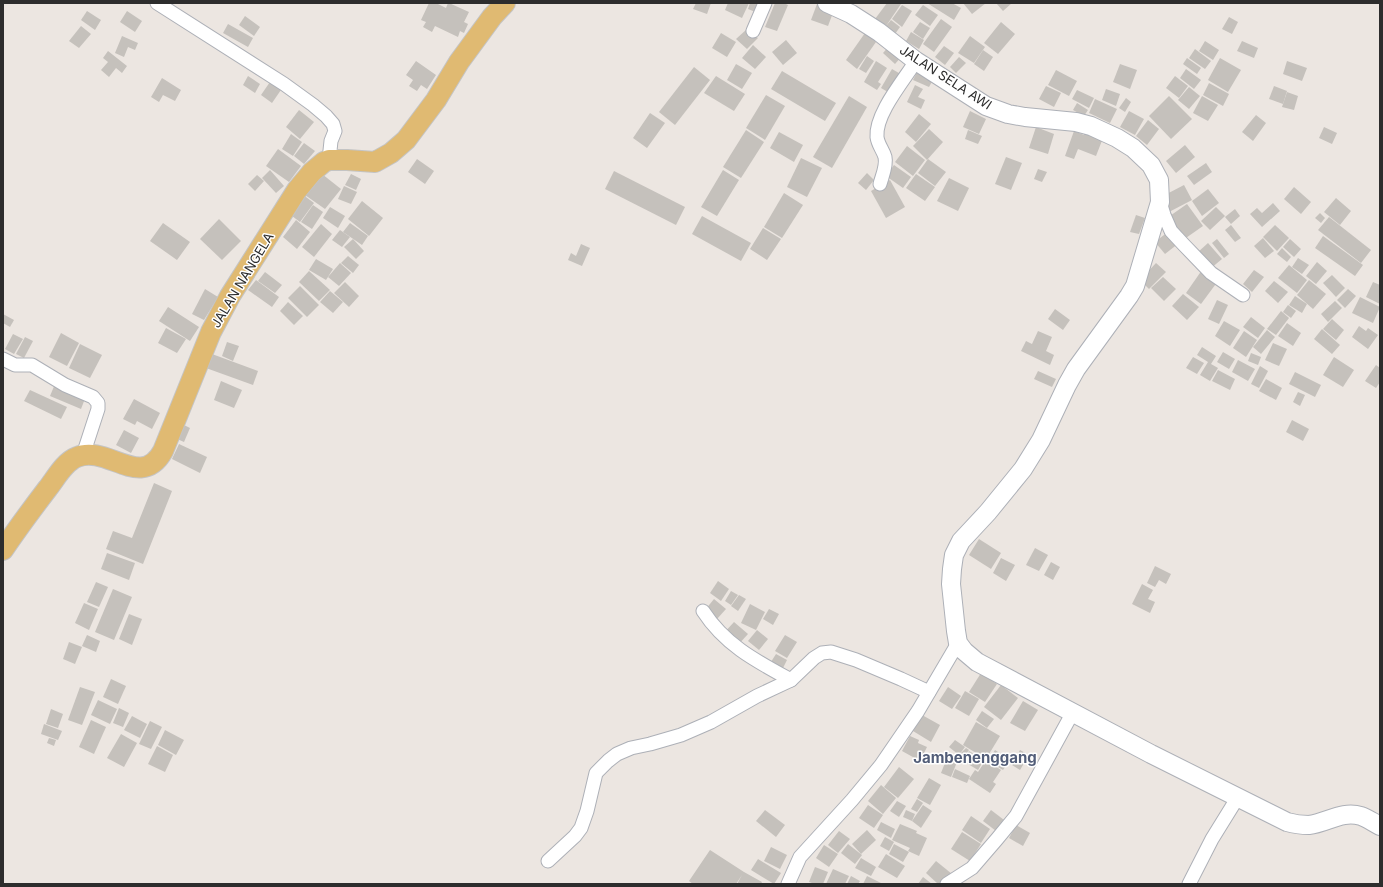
<svg xmlns="http://www.w3.org/2000/svg" width="1383" height="887" viewBox="0 0 1383 887" font-family="Inter,sans-serif">
  <style>
    .building { fill: #c5c1bc }
    .lines { fill: none; stroke-linecap: round; stroke-linejoin: round }
    .street-casing { stroke: #adb0b7; stroke-width: 15 }
    .secondary-casing { stroke: #adb0b7; stroke-width: 20 }
    .primary-casing { stroke: #c4c4c4; stroke-width: 22 }
    .street { stroke: #fff; stroke-width: 13 }
    .secondary { stroke: #fff; stroke-width: 18 }
    .primary { stroke: #e0ba72; stroke-width: 20 }
    .labels { text-anchor: middle; stroke-width: 3; stroke-linejoin: round; paint-order: stroke }
    .street-label { font-size: 13px; fill: #2d2d2d; stroke: #fff }
    .quarter-label { font-size: 15px; font-weight: bold; fill: #525d78; stroke: #fff }
  </style>
  <rect width="100%" height="100%" fill="#ece6e1"/>
  <!-- building -->
  <g class="building">
    <path d="M 429,3 L 436,3 L 446,8 L 448,3 L 449,3 L 469,12 L 464,22 L 468,24 L 464,33 L 460,31 L 458,37 L 435,26 L 432,32 L 423,27 L 426,22 L 421,20 Z"/>
    <path d="M 696,3 L 711,3 L 707,14 L 693,9 Z"/>
    <path d="M 728,3 L 749,3 L 742,18 L 725,10 Z"/>
    <path d="M 750,3 L 763,3 L 758,13 L 748,9 Z"/>
    <path d="M 775,3 L 784,3 L 788,5 L 777,31 L 765,27 Z"/>
    <path d="M 887,3 L 899,3 L 901,4 L 886,26 L 875,19 Z"/>
    <path d="M 927,3 L 952,3 L 961,8 L 954,20 Z"/>
    <path d="M 963,3 L 986,3 L 972,14 Z"/>
    <path d="M 996,3 L 1012,3 L 1003,11 Z"/>
    <path d="M 817,4 L 834,10 L 828,26 L 811,20 Z"/>
    <path d="M 902,5 L 912,11 L 902,27 L 892,19 Z"/>
    <path d="M 923,5 L 938,15 L 930,26 L 915,15 Z"/>
    <path d="M 87,11 L 101,20 L 95,30 L 81,20 Z"/>
    <path d="M 127,11 L 142,21 L 135,32 L 120,22 Z"/>
    <path d="M 245,16 L 260,27 L 254,36 L 239,25 Z"/>
    <path d="M 1229,17 L 1238,22 L 1232,34 L 1222,29 Z"/>
    <path d="M 941,19 L 952,27 L 934,52 L 923,44 Z"/>
    <path d="M 891,20 L 900,27 L 895,34 L 885,27 Z"/>
    <path d="M 920,22 L 930,28 L 923,39 L 913,32 Z"/>
    <path d="M 1001,22 L 1015,34 L 998,54 L 984,43 Z"/>
    <path d="M 228,24 L 253,38 L 248,47 L 223,33 Z"/>
    <path d="M 81,26 L 91,34 L 79,48 L 69,41 Z"/>
    <path d="M 747,29 L 758,38 L 747,49 L 736,39 Z"/>
    <path d="M 911,32 L 924,40 L 919,49 L 906,41 Z"/>
    <path d="M 721,33 L 736,42 L 727,57 L 712,48 Z"/>
    <path d="M 865,33 L 876,42 L 857,69 L 846,60 Z"/>
    <path d="M 122,36 L 138,43 L 135,50 L 128,47 L 124,57 L 115,53 Z"/>
    <path d="M 970,36 L 985,47 L 974,63 L 958,53 Z"/>
    <path d="M 786,40 L 797,53 L 783,65 L 772,52 Z"/>
    <path d="M 1205,41 L 1219,50 L 1213,60 L 1199,51 Z"/>
    <path d="M 1242,41 L 1258,48 L 1254,58 L 1237,51 Z"/>
    <path d="M 753,45 L 766,57 L 755,69 L 742,58 Z"/>
    <path d="M 890,45 L 902,56 L 895,64 L 883,53 Z"/>
    <path d="M 944,46 L 954,53 L 945,65 L 935,57 Z"/>
    <path d="M 1195,49 L 1211,61 L 1205,69 L 1189,58 Z"/>
    <path d="M 983,50 L 993,57 L 984,71 L 974,64 Z"/>
    <path d="M 108,51 L 127,66 L 122,73 L 116,68 L 109,77 L 101,70 L 108,62 L 103,58 Z"/>
    <path d="M 867,56 L 874,61 L 866,73 L 859,69 Z"/>
    <path d="M 959,57 L 966,63 L 956,73 L 950,67 Z"/>
    <path d="M 1187,58 L 1201,68 L 1197,74 L 1183,64 Z"/>
    <path d="M 1220,58 L 1241,70 L 1228,92 L 1208,80 Z"/>
    <path d="M 416,61 L 436,75 L 427,89 L 421,85 L 417,91 L 409,86 L 413,80 L 406,75 Z"/>
    <path d="M 876,61 L 887,68 L 878,82 L 881,84 L 877,90 L 864,82 Z"/>
    <path d="M 1287,61 L 1307,68 L 1302,81 L 1283,74 Z"/>
    <path d="M 736,64 L 752,73 L 742,89 L 727,80 Z"/>
    <path d="M 1120,64 L 1137,70 L 1130,89 L 1113,82 Z"/>
    <path d="M 694,67 L 710,80 L 675,125 L 659,112 Z"/>
    <path d="M 892,69 L 904,76 L 893,95 L 881,88 Z"/>
    <path d="M 1186,69 L 1201,80 L 1194,89 L 1180,78 Z"/>
    <path d="M 918,70 L 934,78 L 929,87 L 913,80 Z"/>
    <path d="M 1056,70 L 1077,81 L 1069,96 L 1048,85 Z"/>
    <path d="M 782,71 L 836,103 L 825,121 L 771,89 Z"/>
    <path d="M 248,76 L 260,84 L 255,93 L 243,85 Z"/>
    <path d="M 716,76 L 745,94 L 734,111 L 704,93 Z"/>
    <path d="M 1175,76 L 1188,86 L 1179,98 L 1166,88 Z"/>
    <path d="M 162,78 L 181,90 L 175,101 L 163,95 L 159,102 L 151,97 Z"/>
    <path d="M 272,79 L 283,87 L 272,103 L 261,95 Z"/>
    <path d="M 1209,83 L 1229,94 L 1223,106 L 1203,95 Z"/>
    <path d="M 915,85 L 923,89 L 918,97 L 925,100 L 921,109 L 907,102 Z"/>
    <path d="M 1046,86 L 1061,93 L 1054,107 L 1039,99 Z"/>
    <path d="M 1274,86 L 1287,91 L 1283,104 L 1269,99 Z"/>
    <path d="M 1189,87 L 1200,96 L 1189,109 L 1178,100 Z"/>
    <path d="M 1106,89 L 1120,94 L 1116,106 L 1102,100 Z"/>
    <path d="M 1077,90 L 1094,98 L 1089,108 L 1072,99 Z"/>
    <path d="M 1287,92 L 1298,96 L 1294,110 L 1282,107 Z"/>
    <path d="M 766,95 L 785,106 L 765,140 L 746,128 Z"/>
    <path d="M 849,96 L 867,107 L 832,168 L 813,157 Z"/>
    <path d="M 1169,96 L 1192,119 L 1171,139 L 1149,116 Z"/>
    <path d="M 1202,96 L 1218,105 L 1208,121 L 1193,113 Z"/>
    <path d="M 1126,98 L 1131,102 L 1125,112 L 1119,108 Z"/>
    <path d="M 1095,99 L 1117,109 L 1110,123 L 1089,113 Z"/>
    <path d="M 1077,103 L 1088,110 L 1084,116 L 1073,110 Z"/>
    <path d="M 299,110 L 314,122 L 300,139 L 286,127 Z"/>
    <path d="M 970,111 L 986,119 L 979,134 L 963,127 Z"/>
    <path d="M 1129,111 L 1144,119 L 1135,135 L 1120,127 Z"/>
    <path d="M 650,113 L 665,123 L 647,148 L 633,138 Z"/>
    <path d="M 919,114 L 931,124 L 916,142 L 905,132 Z"/>
    <path d="M 1256,115 L 1266,123 L 1253,141 L 1242,132 Z"/>
    <path d="M 1148,120 L 1159,129 L 1147,145 L 1136,136 Z"/>
    <path d="M 1036,127 L 1054,134 L 1048,154 L 1029,148 Z"/>
    <path d="M 1324,127 L 1337,133 L 1332,144 L 1319,138 Z"/>
    <path d="M 929,129 L 943,142 L 927,160 L 913,146 Z"/>
    <path d="M 746,130 L 764,142 L 741,178 L 723,167 Z"/>
    <path d="M 968,130 L 982,136 L 978,144 L 965,139 Z"/>
    <path d="M 1074,131 L 1084,135 L 1085,131 L 1103,138 L 1096,156 L 1078,149 L 1074,159 L 1065,156 Z"/>
    <path d="M 779,132 L 803,145 L 794,162 L 770,148 Z"/>
    <path d="M 291,134 L 302,142 L 293,156 L 282,149 Z"/>
    <path d="M 304,143 L 315,151 L 304,164 L 294,156 Z"/>
    <path d="M 1185,145 L 1195,157 L 1176,173 L 1166,161 Z"/>
    <path d="M 907,146 L 925,160 L 913,176 L 895,162 Z"/>
    <path d="M 278,149 L 301,166 L 289,182 L 266,166 Z"/>
    <path d="M 1006,157 L 1022,163 L 1011,190 L 995,184 Z"/>
    <path d="M 801,158 L 822,168 L 807,197 L 787,187 Z"/>
    <path d="M 417,159 L 434,171 L 425,184 L 408,172 Z"/>
    <path d="M 928,159 L 946,172 L 935,186 L 918,173 Z"/>
    <path d="M 1206,163 L 1212,172 L 1194,185 L 1187,176 Z"/>
    <path d="M 894,165 L 911,177 L 903,188 L 886,176 Z"/>
    <path d="M 1038,169 L 1047,172 L 1042,182 L 1034,179 Z"/>
    <path d="M 270,170 L 284,186 L 276,193 L 262,178 Z"/>
    <path d="M 723,170 L 739,180 L 717,216 L 701,207 Z"/>
    <path d="M 614,171 L 685,207 L 676,225 L 605,189 Z"/>
    <path d="M 867,173 L 874,180 L 866,190 L 858,183 Z"/>
    <path d="M 322,174 L 341,189 L 325,209 L 305,195 Z"/>
    <path d="M 351,174 L 361,179 L 356,190 L 345,185 Z"/>
    <path d="M 916,174 L 935,187 L 925,201 L 906,188 Z"/>
    <path d="M 257,175 L 264,181 L 255,191 L 248,184 Z"/>
    <path d="M 949,178 L 969,188 L 958,211 L 937,201 Z"/>
    <path d="M 890,180 L 905,207 L 886,218 L 871,191 Z"/>
    <path d="M 1184,185 L 1192,200 L 1169,212 L 1161,197 Z"/>
    <path d="M 344,186 L 357,192 L 351,204 L 338,199 Z"/>
    <path d="M 1294,187 L 1311,202 L 1301,214 L 1284,199 Z"/>
    <path d="M 1208,189 L 1219,203 L 1202,216 L 1192,201 Z"/>
    <path d="M 784,193 L 803,205 L 782,238 L 764,227 Z"/>
    <path d="M 302,194 L 314,203 L 300,222 L 288,213 Z"/>
    <path d="M 1336,198 L 1351,211 L 1340,225 L 1324,212 Z"/>
    <path d="M 362,201 L 383,218 L 369,236 L 348,219 Z"/>
    <path d="M 1273,203 L 1280,211 L 1262,227 L 1250,214 L 1257,208 L 1262,213 Z"/>
    <path d="M 1187,204 L 1203,226 L 1183,240 L 1167,218 Z"/>
    <path d="M 313,205 L 323,212 L 312,229 L 301,222 Z"/>
    <path d="M 330,207 L 345,216 L 338,228 L 323,218 Z"/>
    <path d="M 1216,207 L 1225,216 L 1210,230 L 1201,221 Z"/>
    <path d="M 1235,209 L 1240,216 L 1231,224 L 1225,217 Z"/>
    <path d="M 1320,213 L 1325,218 L 1321,223 L 1315,218 Z"/>
    <path d="M 1136,215 L 1145,218 L 1139,234 L 1130,232 Z"/>
    <path d="M 702,216 L 751,243 L 741,261 L 692,234 Z"/>
    <path d="M 1329,217 L 1371,250 L 1361,263 L 1318,230 Z"/>
    <path d="M 219,219 L 241,241 L 222,260 L 200,239 Z"/>
    <path d="M 296,220 L 310,232 L 297,249 L 283,237 Z"/>
    <path d="M 163,223 L 190,242 L 177,260 L 150,241 Z"/>
    <path d="M 350,223 L 368,236 L 362,245 L 343,232 Z"/>
    <path d="M 321,224 L 332,234 L 314,257 L 302,247 Z"/>
    <path d="M 1231,225 L 1241,238 L 1235,242 L 1225,230 Z"/>
    <path d="M 1275,225 L 1289,238 L 1277,251 L 1263,237 Z"/>
    <path d="M 763,228 L 781,239 L 767,260 L 750,249 Z"/>
    <path d="M 340,230 L 350,237 L 342,247 L 332,240 Z"/>
    <path d="M 1169,231 L 1179,243 L 1165,254 L 1155,242 Z"/>
    <path d="M 1323,236 L 1363,265 L 1355,276 L 1315,248 Z"/>
    <path d="M 1263,238 L 1274,251 L 1265,258 L 1254,246 Z"/>
    <path d="M 353,239 L 364,251 L 356,259 L 344,247 Z"/>
    <path d="M 1217,239 L 1229,254 L 1224,258 L 1212,243 Z"/>
    <path d="M 1290,239 L 1301,249 L 1294,257 L 1283,247 Z"/>
    <path d="M 1208,243 L 1222,259 L 1210,269 L 1197,253 Z"/>
    <path d="M 581,244 L 590,248 L 582,266 L 568,260 L 571,253 L 576,256 Z"/>
    <path d="M 1282,248 L 1291,257 L 1287,262 L 1277,254 Z"/>
    <path d="M 348,256 L 359,265 L 353,273 L 341,263 Z"/>
    <path d="M 1298,258 L 1309,265 L 1302,274 L 1292,267 Z"/>
    <path d="M 316,259 L 333,269 L 326,280 L 309,270 Z"/>
    <path d="M 1317,262 L 1327,271 L 1316,284 L 1306,276 Z"/>
    <path d="M 340,263 L 351,273 L 339,286 L 328,277 Z"/>
    <path d="M 1156,263 L 1166,272 L 1149,289 L 1140,280 Z"/>
    <path d="M 1289,265 L 1307,280 L 1297,293 L 1278,278 Z"/>
    <path d="M 1202,270 L 1218,281 L 1201,304 L 1186,293 Z"/>
    <path d="M 1254,270 L 1264,277 L 1252,292 L 1243,284 Z"/>
    <path d="M 309,271 L 330,290 L 319,301 L 299,282 Z"/>
    <path d="M 265,272 L 282,285 L 275,293 L 258,281 Z"/>
    <path d="M 1332,275 L 1345,288 L 1336,297 L 1323,283 Z"/>
    <path d="M 1163,277 L 1176,289 L 1164,301 L 1151,288 Z"/>
    <path d="M 256,280 L 279,297 L 272,307 L 248,290 Z"/>
    <path d="M 1309,280 L 1326,294 L 1313,309 L 1297,295 Z"/>
    <path d="M 1274,281 L 1288,292 L 1278,303 L 1265,291 Z"/>
    <path d="M 345,282 L 359,296 L 349,307 L 334,293 Z"/>
    <path d="M 1373,282 L 1380,285 L 1380,304 L 1366,297 Z"/>
    <path d="M 300,286 L 319,305 L 307,317 L 288,298 Z"/>
    <path d="M 205,289 L 218,297 L 204,320 L 192,314 Z"/>
    <path d="M 1348,289 L 1356,296 L 1345,308 L 1337,300 Z"/>
    <path d="M 330,291 L 343,302 L 333,313 L 320,302 Z"/>
    <path d="M 1183,294 L 1199,307 L 1187,320 L 1172,306 Z"/>
    <path d="M 1295,296 L 1307,304 L 1302,313 L 1289,305 Z"/>
    <path d="M 1360,297 L 1380,307 L 1373,323 L 1352,313 Z"/>
    <path d="M 1217,300 L 1228,305 L 1219,324 L 1208,319 Z"/>
    <path d="M 1335,301 L 1342,308 L 1328,322 L 1321,314 Z"/>
    <path d="M 288,302 L 303,316 L 294,325 L 280,311 Z"/>
    <path d="M 1288,305 L 1296,311 L 1291,318 L 1283,312 Z"/>
    <path d="M 168,307 L 199,327 L 190,341 L 159,321 Z"/>
    <path d="M 1055,309 L 1070,320 L 1063,330 L 1048,319 Z"/>
    <path d="M 1281,311 L 1289,318 L 1276,335 L 1267,329 Z"/>
    <path d="M 3,314 L 14,320 L 10,327 L 3,323 Z"/>
    <path d="M 1251,317 L 1265,328 L 1258,338 L 1243,327 Z"/>
    <path d="M 1332,319 L 1344,330 L 1336,340 L 1323,329 Z"/>
    <path d="M 1224,321 L 1240,330 L 1230,346 L 1215,336 Z"/>
    <path d="M 1287,323 L 1301,333 L 1293,346 L 1278,336 Z"/>
    <path d="M 1359,326 L 1366,331 L 1368,328 L 1378,335 L 1368,349 L 1352,337 Z"/>
    <path d="M 166,328 L 186,339 L 177,353 L 158,343 Z"/>
    <path d="M 1322,329 L 1340,345 L 1332,354 L 1314,339 Z"/>
    <path d="M 1267,330 L 1275,337 L 1261,354 L 1253,347 Z"/>
    <path d="M 1038,331 L 1052,337 L 1046,351 L 1054,355 L 1050,365 L 1021,351 L 1026,341 L 1032,344 Z"/>
    <path d="M 1244,331 L 1257,340 L 1246,357 L 1233,348 Z"/>
    <path d="M 61,333 L 79,343 L 67,366 L 49,357 Z"/>
    <path d="M 13,334 L 23,339 L 14,354 L 5,349 Z"/>
    <path d="M 25,337 L 33,341 L 24,358 L 16,354 Z"/>
    <path d="M 227,342 L 239,346 L 233,361 L 222,356 Z"/>
    <path d="M 1273,343 L 1287,349 L 1279,366 L 1265,360 Z"/>
    <path d="M 80,344 L 102,355 L 90,378 L 69,368 Z"/>
    <path d="M 1202,347 L 1216,356 L 1211,364 L 1218,368 L 1210,381 L 1200,375 L 1208,362 L 1197,355 Z"/>
    <path d="M 1223,352 L 1235,359 L 1229,369 L 1217,362 Z"/>
    <path d="M 1251,353 L 1261,357 L 1258,365 L 1248,361 Z"/>
    <path d="M 212,354 L 258,371 L 253,385 L 206,368 Z"/>
    <path d="M 1193,357 L 1204,363 L 1197,374 L 1186,368 Z"/>
    <path d="M 1334,357 L 1354,370 L 1343,387 L 1323,375 Z"/>
    <path d="M 1238,360 L 1255,369 L 1248,381 L 1232,372 Z"/>
    <path d="M 1376,365 L 1380,368 L 1380,382 L 1376,388 L 1365,381 Z"/>
    <path d="M 1260,366 L 1268,371 L 1259,388 L 1251,384 Z"/>
    <path d="M 1218,370 L 1235,379 L 1230,390 L 1212,381 Z"/>
    <path d="M 1038,371 L 1056,379 L 1052,387 L 1034,379 Z"/>
    <path d="M 1295,372 L 1321,385 L 1315,397 L 1289,384 Z"/>
    <path d="M 1266,379 L 1282,388 L 1276,400 L 1259,391 Z"/>
    <path d="M 221,381 L 242,390 L 234,408 L 214,400 Z"/>
    <path d="M 55,384 L 86,396 L 81,409 L 50,396 Z"/>
    <path d="M 30,390 L 67,407 L 61,419 L 24,401 Z"/>
    <path d="M 1298,392 L 1305,395 L 1300,406 L 1293,402 Z"/>
    <path d="M 134,399 L 160,413 L 152,429 L 137,421 L 135,425 L 123,419 Z"/>
    <path d="M 1292,420 L 1309,429 L 1303,441 L 1286,432 Z"/>
    <path d="M 182,424 L 190,428 L 184,442 L 175,438 Z"/>
    <path d="M 124,430 L 139,438 L 131,453 L 116,445 Z"/>
    <path d="M 179,444 L 207,457 L 200,473 L 172,459 Z"/>
    <path d="M 154,483 L 172,491 L 143,564 L 106,549 L 113,531 L 132,538 Z"/>
    <path d="M 979,539 L 1001,553 L 991,569 L 969,555 Z"/>
    <path d="M 1035,548 L 1048,555 L 1039,571 L 1026,565 Z"/>
    <path d="M 107,553 L 135,563 L 129,580 L 101,569 Z"/>
    <path d="M 1001,558 L 1015,565 L 1006,581 L 993,573 Z"/>
    <path d="M 1051,562 L 1060,567 L 1053,580 L 1044,575 Z"/>
    <path d="M 1155,566 L 1171,574 L 1166,584 L 1159,580 L 1155,587 L 1147,583 Z"/>
    <path d="M 718,581 L 729,589 L 721,601 L 710,593 Z"/>
    <path d="M 96,582 L 108,587 L 99,607 L 87,602 Z"/>
    <path d="M 1142,584 L 1153,590 L 1148,599 L 1155,602 L 1150,613 L 1132,604 Z"/>
    <path d="M 113,589 L 132,597 L 114,640 L 95,632 Z"/>
    <path d="M 731,591 L 738,595 L 731,605 L 725,601 Z"/>
    <path d="M 739,595 L 746,599 L 738,611 L 731,606 Z"/>
    <path d="M 714,599 L 726,609 L 717,619 L 705,610 Z"/>
    <path d="M 84,603 L 98,609 L 89,630 L 75,623 Z"/>
    <path d="M 750,604 L 765,612 L 756,630 L 741,623 Z"/>
    <path d="M 769,609 L 779,614 L 773,625 L 763,619 Z"/>
    <path d="M 129,614 L 142,619 L 132,645 L 119,639 Z"/>
    <path d="M 734,622 L 748,634 L 737,646 L 723,634 Z"/>
    <path d="M 757,630 L 768,639 L 759,650 L 748,641 Z"/>
    <path d="M 87,635 L 100,641 L 96,652 L 82,646 Z"/>
    <path d="M 785,635 L 797,642 L 787,658 L 775,651 Z"/>
    <path d="M 69,642 L 82,647 L 75,664 L 63,659 Z"/>
    <path d="M 776,654 L 787,660 L 781,672 L 769,665 Z"/>
    <path d="M 981,673 L 997,684 L 985,702 L 969,692 Z"/>
    <path d="M 111,679 L 126,686 L 118,704 L 103,697 Z"/>
    <path d="M 1001,685 L 1018,698 L 1001,720 L 984,707 Z"/>
    <path d="M 80,687 L 95,692 L 82,725 L 68,720 Z"/>
    <path d="M 948,687 L 961,696 L 952,709 L 939,701 Z"/>
    <path d="M 965,691 L 979,699 L 969,716 L 955,708 Z"/>
    <path d="M 98,700 L 117,709 L 110,724 L 91,715 Z"/>
    <path d="M 1023,701 L 1038,710 L 1025,731 L 1010,723 Z"/>
    <path d="M 119,708 L 129,713 L 123,727 L 113,723 Z"/>
    <path d="M 51,709 L 63,714 L 58,728 L 46,724 Z"/>
    <path d="M 982,711 L 994,719 L 987,728 L 976,720 Z"/>
    <path d="M 922,715 L 940,725 L 931,742 L 913,731 Z"/>
    <path d="M 132,716 L 147,724 L 140,738 L 124,730 Z"/>
    <path d="M 91,720 L 106,727 L 94,754 L 79,747 Z"/>
    <path d="M 150,721 L 162,727 L 151,749 L 139,744 Z"/>
    <path d="M 976,722 L 1000,736 L 986,759 L 963,745 Z"/>
    <path d="M 44,724 L 62,731 L 58,740 L 41,734 Z"/>
    <path d="M 165,730 L 184,740 L 176,755 L 158,745 Z"/>
    <path d="M 121,734 L 137,743 L 124,767 L 107,758 Z"/>
    <path d="M 910,736 L 919,740 L 918,743 L 927,747 L 920,761 L 902,751 Z"/>
    <path d="M 49,738 L 56,740 L 54,746 L 47,743 Z"/>
    <path d="M 955,740 L 965,747 L 959,755 L 949,747 Z"/>
    <path d="M 157,746 L 173,755 L 165,772 L 148,764 Z"/>
    <path d="M 966,748 L 969,750 L 963,758 L 959,755 Z"/>
    <path d="M 995,750 L 1010,760 L 1003,770 L 988,761 Z"/>
    <path d="M 1020,750 L 1029,755 L 1020,770 L 1012,765 Z"/>
    <path d="M 969,751 L 984,760 L 978,770 L 963,761 Z"/>
    <path d="M 949,753 L 959,757 L 951,777 L 941,773 Z"/>
    <path d="M 986,760 L 1001,770 L 993,782 L 996,784 L 990,793 L 969,779 L 975,770 L 978,772 Z"/>
    <path d="M 899,767 L 914,779 L 898,798 L 884,787 Z"/>
    <path d="M 955,769 L 970,776 L 967,783 L 952,777 Z"/>
    <path d="M 929,778 L 941,785 L 930,805 L 917,798 Z"/>
    <path d="M 881,785 L 896,798 L 883,814 L 868,801 Z"/>
    <path d="M 917,799 L 923,803 L 917,812 L 911,809 Z"/>
    <path d="M 897,801 L 906,806 L 899,817 L 890,811 Z"/>
    <path d="M 868,805 L 883,815 L 874,828 L 859,818 Z"/>
    <path d="M 923,805 L 932,811 L 921,828 L 912,821 Z"/>
    <path d="M 765,810 L 785,825 L 776,837 L 756,821 Z"/>
    <path d="M 906,810 L 915,814 L 912,821 L 903,817 Z"/>
    <path d="M 991,810 L 1008,823 L 1000,834 L 983,821 Z"/>
    <path d="M 971,816 L 990,829 L 981,843 L 962,830 Z"/>
    <path d="M 881,822 L 895,829 L 891,838 L 877,830 Z"/>
    <path d="M 900,824 L 917,831 L 916,833 L 927,838 L 919,856 L 908,851 L 910,848 L 892,840 Z"/>
    <path d="M 1016,825 L 1030,833 L 1023,846 L 1009,838 Z"/>
    <path d="M 867,830 L 876,840 L 861,854 L 852,844 Z"/>
    <path d="M 839,831 L 850,839 L 838,853 L 828,845 Z"/>
    <path d="M 962,832 L 981,844 L 970,861 L 951,849 Z"/>
    <path d="M 885,837 L 894,842 L 889,851 L 880,846 Z"/>
    <path d="M 848,844 L 862,855 L 855,864 L 841,853 Z"/>
    <path d="M 894,844 L 909,852 L 903,862 L 889,854 Z"/>
    <path d="M 824,845 L 838,854 L 829,867 L 816,858 Z"/>
    <path d="M 771,847 L 787,855 L 780,869 L 764,861 Z"/>
    <path d="M 710,850 L 744,872 L 762,882 L 761,884 L 737,884 L 742,875 L 736,884 L 693,884 L 689,881 Z"/>
    <path d="M 886,854 L 905,866 L 897,878 L 878,867 Z"/>
    <path d="M 861,858 L 876,867 L 871,876 L 855,868 Z"/>
    <path d="M 758,859 L 781,873 L 774,884 L 751,870 Z"/>
    <path d="M 936,861 L 952,874 L 944,884 L 938,884 L 926,873 Z"/>
    <path d="M 815,867 L 828,872 L 823,884 L 815,884 L 809,882 Z"/>
    <path d="M 833,869 L 849,876 L 845,884 L 826,884 Z"/>
    <path d="M 851,876 L 860,881 L 858,884 L 847,884 Z"/>
    <path d="M 867,876 L 883,884 L 863,884 Z"/>
    <path d="M 923,877 L 932,884 L 918,884 Z"/>
  </g>
  <g class="lines">
    <!-- street casing -->
    <g class="street-casing">
      <g id="street">
        <path d="M 157,3 L 284,84 L 313,105 L 326,116 L 333,124 L 335,131 L 331,141 L 329,160"/>
        <path d="M 753,31 L 765,3"/>
        <path d="M 880,184 C 882,176 887,166 885,157 C 883,150 878,145 877,137 C 875,114 904,80 916,61"/>
        <path d="M 1160,202 L 1164,215 L 1171,231 L 1184,245 L 1211,273 L 1243,295"/>
        <path d="M 3,359 L 15,365 L 32,365 L 65,385 L 93,397 L 98,403 L 98,409 L 83,455"/>
        <path d="M 703,611 C 725,645 756,661 791,680"/>
        <path d="M 548,861 L 575,836 L 581,828 L 587,811 L 596,773 L 608,761 L 617,754 L 631,748 L 650,744 L 681,735 L 711,722 L 757,696 L 791,680 L 814,658 L 822,653 L 831,652 L 856,660 L 901,679 L 929,692"/>
        <path d="M 788,884 L 800,857 L 852,800 L 881,765 L 918,711 L 958,643"/>
        <path d="M 947,884 L 972,868 L 997,839 L 1016,816 L 1073,712"/>
        <path d="M 1189,884 L 1212,839 L 1238,797"/>
      </g>
    </g>
    <!-- secondary casing -->
    <g class="secondary-casing">
      <path id="secondary" d="M 827,3 L 851,14 L 879,32 L 916,61 L 986,106 L 1008,114 L 1025,117 L 1076,122 L 1091,126 L 1117,138 L 1133,148 L 1151,165 L 1159,180 L 1160,202 L 1135,286 L 1129,296 L 1076,369 L 1067,385 L 1041,440 L 1023,469 L 988,512 L 961,541 L 954,555 L 952,569 L 951,584 L 956,631 L 958,643 L 964,651 L 977,662 L 1151,754 L 1287,822 C 1294,824 1301,825 1309,825 C 1327,823 1342,810 1361,816 C 1367,818 1374,823 1380,826"/>
    </g>
    <!-- primary casing -->
    <g class="primary-casing">
      <path id="primary" d="M 3,550 C 17,529 32,509 48,488 C 56,478 64,462 77,457 C 107,444 141,491 163,451 L 211,332 L 230,296 L 297,190 L 312,172 L 324,162 L 329,160 L 347,160 L 375,162 L 391,153 L 406,140 L 436,100 L 459,62 L 492,17 L 505,3"/>
    </g>
    <!-- street -->
    <use href="#street" class="street"/>
    <!-- secondary -->
    <use href="#secondary" class="secondary"/>
    <!-- primary -->
    <use href="#primary" class="primary"/>
  </g>
  <g class="labels">
    <!-- street labels -->
    <g class="street-label">
      <text transform="translate(946 77) rotate(33)" y="5">JALAN SELA AWI</text>
      <text transform="translate(242 280) rotate(-59)" y="5">JALAN NANGELA</text>
    </g>
    <!-- quarter labels -->
    <g class="quarter-label">
      <text x="975" y="763">Jambenenggang</text>
    </g>
  </g>
  <!-- border -->
  <rect width="1383" height="887" fill="none" stroke="#2d2d2d" stroke-width="8"/>
</svg>
